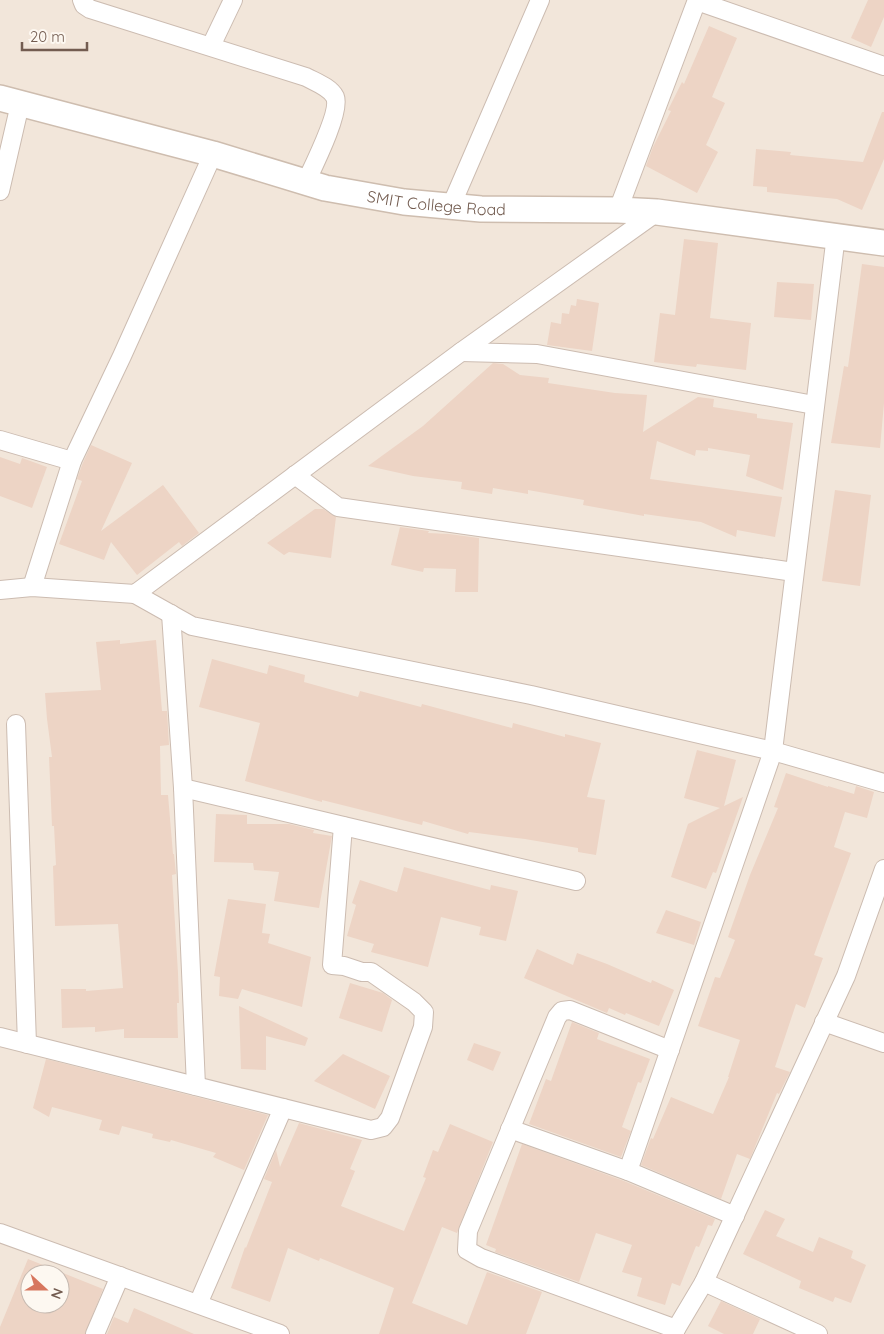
<svg xmlns="http://www.w3.org/2000/svg" width="884" height="1334" viewBox="0 0 884 1334" font-family="Quicksand,sans-serif">
  <style>
    .residential { fill: #f2e6da; fill-rule: evenodd }
    .building { fill: #edd4c5; fill-rule: evenodd }
    .lines { fill: none; stroke-linecap: round; stroke-linejoin: round }
    .minor-casing { stroke: #ccbcb1; stroke-width: 20 }
    .secondary-casing { stroke: #cebdaf; stroke-width: 28 }
    .minor { stroke: #fff; stroke-width: 18 }
    .secondary { stroke: #fff; stroke-width: 25 }
    .labels { text-anchor: middle; stroke-width: 4.5; stroke-linejoin: round; paint-order: stroke }
    .street-label { font-size: 16px; fill: #735c50; stroke: #fdf8f1 }
  </style>
  <rect width="100%" height="100%" fill="#fbf4eb"/>
  <!-- residential -->
  <path class="residential" d="M 0,0 L 884,0 L 884,1334 L 0,1334 ZM 30,1274 L 60,1274 L 60,1304 L 30,1304 Z"/>
  <!-- building -->
  <g class="building">
    <path d="M 868,0 L 884,0 L 884,17 L 871,47 L 851,38 Z"/>
    <path d="M 709,26 L 737,38 L 712,97 L 725,103 L 706,145 L 718,152 L 697,193 L 646,166 L 653,147 L 671,111 L 668,110 L 682,82 L 684,84 Z"/>
    <path d="M 882,112 L 884,112 L 884,159 L 862,210 L 837,199 L 767,192 L 767,187 L 753,186 L 756,149 L 791,152 L 790,155 L 863,162 Z"/>
    <path d="M 684,239 L 718,243 L 710,318 L 751,323 L 746,370 L 697,364 L 696,367 L 654,362 L 660,313 L 675,315 Z"/>
    <path d="M 862,264 L 884,267 L 884,403 L 880,448 L 831,443 L 844,366 L 848,367 Z"/>
    <path d="M 777,282 L 814,284 L 811,320 L 774,317 Z"/>
    <path d="M 577,299 L 599,303 L 592,351 L 547,345 L 551,322 L 561,324 L 562,313 L 569,314 L 571,305 L 576,306 Z"/>
    <path d="M 493,363 L 503,364 L 520,375 L 549,378 L 548,383 L 615,393 L 647,395 L 643,432 L 698,397 L 714,399 L 713,407 L 757,414 L 757,418 L 793,423 L 783,490 L 746,476 L 750,455 L 708,448 L 708,451 L 696,450 L 695,456 L 657,441 L 650,479 L 782,497 L 775,537 L 737,530 L 736,537 L 701,522 L 644,514 L 644,516 L 583,505 L 584,500 L 528,490 L 528,494 L 493,488 L 492,494 L 461,489 L 462,482 L 413,476 L 368,466 L 423,426 Z"/>
    <path d="M 91,445 L 132,463 L 101,531 L 163,485 L 199,533 L 182,546 L 179,542 L 137,575 L 111,542 L 104,560 L 59,544 L 82,481 L 77,479 L 82,465 Z"/>
    <path d="M 0,457 L 20,464 L 22,458 L 47,467 L 32,508 L 0,496 Z"/>
    <path d="M 835,490 L 871,495 L 860,586 L 822,581 Z"/>
    <path d="M 315,509 L 323,509 L 336,517 L 331,558 L 289,552 L 284,555 L 267,543 Z"/>
    <path d="M 400,527 L 429,531 L 428,533 L 449,534 L 479,538 L 478,592 L 455,592 L 456,569 L 424,568 L 423,572 L 391,565 Z"/>
    <path d="M 120,640 L 120,644 L 156,640 L 162,711 L 167,711 L 169,745 L 160,746 L 161,795 L 168,795 L 173,854 L 174,854 L 176,874 L 172,875 L 178,973 L 179,1003 L 177,1003 L 178,1038 L 124,1038 L 124,1029 L 95,1032 L 95,1027 L 62,1028 L 61,989 L 86,989 L 86,991 L 123,988 L 118,924 L 55,926 L 53,866 L 56,865 L 54,826 L 52,826 L 49,757 L 52,757 L 47,719 L 45,693 L 101,690 L 96,642 Z"/>
    <path d="M 212,659 L 267,674 L 269,665 L 305,675 L 304,682 L 358,697 L 360,691 L 421,707 L 422,704 L 512,728 L 513,723 L 565,737 L 565,734 L 601,743 L 587,797 L 605,800 L 596,855 L 578,852 L 578,848 L 525,839 L 469,832 L 468,834 L 423,821 L 422,825 L 322,800 L 322,802 L 245,781 L 260,723 L 199,707 Z"/>
    <path d="M 697,750 L 736,760 L 724,806 L 743,797 L 716,873 L 713,872 L 706,889 L 671,877 L 688,824 L 720,808 L 684,798 Z"/>
    <path d="M 786,773 L 828,787 L 828,786 L 854,794 L 856,786 L 874,792 L 867,818 L 845,812 L 834,847 L 851,853 L 814,955 L 823,958 L 805,1008 L 796,1004 L 775,1067 L 790,1072 L 779,1094 L 777,1093 L 750,1159 L 737,1154 L 721,1199 L 641,1165 L 651,1138 L 653,1139 L 671,1097 L 713,1114 L 729,1077 L 728,1077 L 740,1040 L 698,1026 L 715,977 L 720,978 L 735,940 L 728,937 L 750,875 L 778,808 L 774,807 Z"/>
    <path d="M 216,814 L 247,815 L 247,824 L 289,824 L 314,830 L 313,833 L 332,836 L 319,908 L 274,901 L 279,872 L 254,870 L 253,863 L 214,862 Z"/>
    <path d="M 404,867 L 490,890 L 491,885 L 518,891 L 506,941 L 479,935 L 481,927 L 441,917 L 428,967 L 371,952 L 374,944 L 347,936 L 356,905 L 352,903 L 360,880 L 397,892 Z"/>
    <path d="M 228,899 L 266,904 L 262,933 L 270,934 L 268,943 L 311,957 L 302,1007 L 242,989 L 238,999 L 219,996 L 220,977 L 214,976 Z"/>
    <path d="M 666,910 L 701,922 L 694,945 L 656,933 Z"/>
    <path d="M 537,949 L 573,965 L 577,953 L 607,964 L 651,983 L 652,980 L 674,990 L 659,1026 L 626,1013 L 625,1015 L 609,1008 L 607,1013 L 524,978 Z"/>
    <path d="M 350,983 L 383,993 L 392,1000 L 382,1032 L 339,1018 Z"/>
    <path d="M 239,1006 L 308,1038 L 305,1046 L 266,1036 L 266,1070 L 241,1069 Z"/>
    <path d="M 572,1022 L 599,1033 L 597,1039 L 650,1059 L 641,1083 L 638,1082 L 622,1127 L 631,1131 L 621,1157 L 529,1124 L 546,1079 L 551,1081 Z"/>
    <path d="M 474,1043 L 501,1052 L 493,1071 L 467,1060 Z"/>
    <path d="M 343,1054 L 390,1076 L 375,1109 L 314,1081 Z"/>
    <path d="M 46,1059 L 268,1115 L 244,1170 L 213,1157 L 216,1153 L 171,1140 L 170,1142 L 152,1138 L 153,1134 L 122,1126 L 119,1135 L 99,1130 L 102,1120 L 52,1107 L 49,1117 L 33,1108 Z"/>
    <path d="M 299,1123 L 362,1140 L 350,1169 L 355,1171 L 341,1206 L 404,1231 L 426,1178 L 423,1177 L 433,1150 L 438,1152 L 450,1124 L 493,1142 L 457,1233 L 442,1227 L 412,1303 L 467,1325 L 487,1272 L 542,1292 L 526,1334 L 379,1334 L 394,1288 L 320,1258 L 319,1261 L 288,1248 L 270,1302 L 231,1288 L 245,1247 L 246,1248 L 272,1182 L 264,1179 L 276,1150 L 280,1167 Z"/>
    <path d="M 522,1144 L 624,1181 L 715,1219 L 712,1226 L 708,1225 L 699,1247 L 696,1246 L 680,1286 L 672,1283 L 665,1305 L 637,1296 L 642,1278 L 622,1272 L 632,1245 L 596,1233 L 579,1282 L 495,1252 L 496,1249 L 486,1245 Z"/>
    <path d="M 765,1210 L 785,1219 L 776,1236 L 813,1252 L 819,1237 L 853,1251 L 851,1258 L 866,1265 L 851,1303 L 835,1297 L 833,1302 L 799,1288 L 801,1281 L 743,1254 Z"/>
    <path d="M 28,1259 L 103,1289 L 85,1334 L 0,1334 L 0,1327 ZM 30,1274 L 60,1274 L 60,1304 L 30,1304 Z"/>
    <path d="M 721,1301 L 760,1319 L 753,1334 L 724,1334 L 708,1326 Z"/>
    <path d="M 134,1308 L 194,1334 L 107,1334 L 114,1317 L 128,1323 Z"/>
  </g>
  <g class="lines">
    <!-- minor casing -->
    <g class="minor-casing">
      <g id="minor">
        <path d="M 82,0 L 84,5 L 90,9 L 306,77 C 315,82 330,87 335,97 C 341,111 313,167 306,182"/>
        <path d="M 697,1 L 884,66"/>
        <path d="M 211,46 L 233,0"/>
        <path d="M 0,191 L 20,104"/>
        <path d="M 451,206 L 540,0"/>
        <path d="M 618,210 L 697,0"/>
        <path d="M 461,352 L 537,354 L 814,405"/>
        <path d="M 0,440 L 72,461"/>
        <path d="M 295,475 L 338,507 L 794,572"/>
        <path d="M 32,587 L 72,461 L 122,356 L 213,154"/>
        <path d="M 0,590 L 32,587 L 135,594 L 461,352 L 657,212"/>
        <path d="M 135,594 L 192,626 L 531,695 L 773,751 L 884,783"/>
        <path d="M 171,614 L 183,788 L 196,1086"/>
        <path d="M 16,724 L 27,1044"/>
        <path d="M 183,788 L 576,881"/>
        <path d="M 824,1022 L 884,1043"/>
        <path d="M 0,1037 L 371,1130 L 383,1127 L 390,1118 L 423,1027 L 424,1012 L 414,1002 L 371,972 L 362,972 L 344,966 L 332,965 L 343,826"/>
        <path d="M 670,1050 L 570,1010 L 562,1011 L 557,1017 L 468,1231 L 467,1250 L 481,1258 L 676,1329"/>
        <path d="M 510,1129 L 628,1171 L 735,1216"/>
        <path d="M 628,1171 L 773,751 L 836,235"/>
        <path d="M 0,1233 L 280,1334"/>
        <path d="M 704,1282 L 818,1334"/>
        <path d="M 198,1304 L 283,1108"/>
        <path d="M 95,1334 L 120,1276"/>
        <path d="M 673,1334 L 704,1282 L 846,976 L 884,869"/>
      </g>
    </g>
    <!-- secondary casing -->
    <g class="secondary-casing">
      <g id="secondary">
        <path id="s1" d="M 0,98 L 213,154 L 325,188 L 404,202 L 481,209 L 618,210 L 657,212 L 884,243"/>
      </g>
    </g>
    <!-- minor -->
    <use href="#minor" class="minor"/>
    <!-- secondary -->
    <use href="#secondary" class="secondary"/>
  </g>
  <g class="labels">
    <!-- street labels -->
    <g class="street-label">
      <text dy="6" stroke="none"><textPath href="#s1" startOffset="450">SMIT College Road</textPath></text>
    </g>
  </g>
  <!-- north arrow -->
  <g transform="translate(45 1289) rotate(111)"><circle r="24" fill="#fdf8f1" stroke="#c6bab1"/>
  <path d="M0-4L9 19L0 12L-9 19Z" fill="#d7765e"/>
  <text y="-8" font-size="14" font-weight="bold" text-anchor="middle" fill="#735c50">N</text>
  </g>
  <!-- scale -->
  <path d="M22 42v8h65v-8" fill="none" stroke="#735c50" stroke-width="2.5"/>
  <text x="30" y="42" font-size="15" fill="#735c50" stroke="#fdf8f1" stroke-width="4" paint-order="stroke">20 m</text>
</svg>
